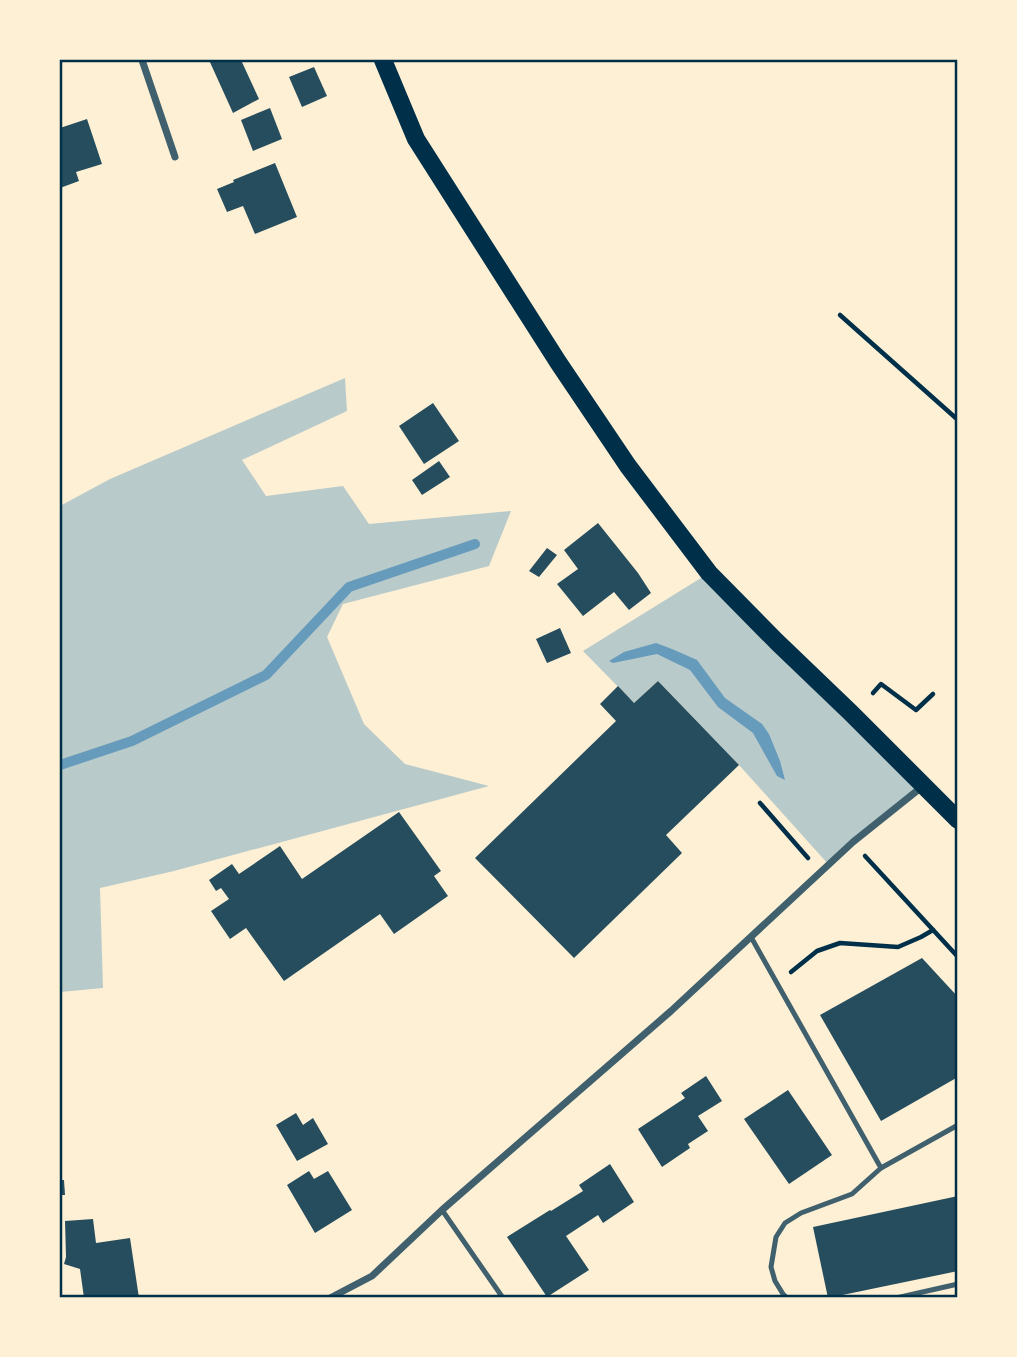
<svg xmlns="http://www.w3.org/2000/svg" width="1017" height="1357" viewBox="0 0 1017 1357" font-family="'Golos Text',sans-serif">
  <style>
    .green { fill: #b9caca }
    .water { fill: #669bbc }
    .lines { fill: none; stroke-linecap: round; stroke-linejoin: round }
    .stream { stroke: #669bbc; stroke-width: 10 }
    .building { fill: #264d5e }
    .path { stroke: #003049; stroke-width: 4.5 }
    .service { stroke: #3f606c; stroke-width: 5 }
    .minor { stroke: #3f606c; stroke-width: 7 }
    .primary { stroke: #003049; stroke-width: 18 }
    .neatline { fill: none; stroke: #003049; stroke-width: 2.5 }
  </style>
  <rect width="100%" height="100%" fill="#fdf0d5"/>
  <!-- green -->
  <g class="green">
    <path d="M 345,378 L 347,411 L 242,460 L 266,496 L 343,486 L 369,524 L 511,511 L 489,566 L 343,604 L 327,637 L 364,724 L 405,764 L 489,786 L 174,871 L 100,888 L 103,988 L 60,992 L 60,506 L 110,479 Z"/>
    <path d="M 709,573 L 923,785 L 829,865 L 739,765 L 658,681 L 634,703 L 583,651 Z"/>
  </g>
  <!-- water -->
  <path class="water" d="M 656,643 L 672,649 L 697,660 L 725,698 L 762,724 L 769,734 L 780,761 L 785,780 L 777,776 L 753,733 L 718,707 L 690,670 L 657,654 L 613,663 L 609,661 L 624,652 Z"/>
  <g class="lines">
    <!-- stream -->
    <path class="stream" d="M 60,765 L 132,741 L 266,675 L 349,587 L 475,544"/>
  </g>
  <!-- building -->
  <g class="building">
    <path d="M 209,60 L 241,60 L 259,99 L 233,113 Z"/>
    <path d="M 314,67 L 327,96 L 302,107 L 289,77 Z"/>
    <path d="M 270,108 L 282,139 L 253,151 L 241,120 Z"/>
    <path d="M 87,119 L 102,164 L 76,172 L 79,181 L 60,188 L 60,128 Z"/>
    <path d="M 275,163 L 297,217 L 255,234 L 243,206 L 227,212 L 217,189 L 234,182 L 233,180 Z"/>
    <path d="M 433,403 L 459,441 L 424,464 L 399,426 Z"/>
    <path d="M 439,461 L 450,477 L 422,495 L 412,480 Z"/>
    <path d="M 598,523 L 638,573 L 651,593 L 629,610 L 614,592 L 583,616 L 557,584 L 578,569 L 564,550 Z"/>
    <path d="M 547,548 L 557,555 L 539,577 L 529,571 Z"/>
    <path d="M 560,628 L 571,653 L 547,663 L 536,639 Z"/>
    <path d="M 658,681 L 739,765 L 666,835 L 682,853 L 574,958 L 475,858 L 616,721 L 600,704 L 618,686 L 634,703 Z"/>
    <path d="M 399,812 L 441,871 L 434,876 L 448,896 L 394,934 L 380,914 L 284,981 L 246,928 L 230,939 L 211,911 L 229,899 L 221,888 L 216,891 L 209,880 L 232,864 L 239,874 L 280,846 L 302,879 Z"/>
    <path d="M 922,958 L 958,997 L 958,1077 L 881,1121 L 820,1015 Z"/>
    <path d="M 706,1076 L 722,1101 L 698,1116 L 708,1131 L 688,1144 L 690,1148 L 662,1167 L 638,1129 L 685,1098 L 681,1093 Z"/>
    <path d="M 788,1090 L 832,1155 L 789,1184 L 744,1119 Z"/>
    <path d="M 296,1113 L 303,1125 L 313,1118 L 328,1144 L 297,1161 L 276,1125 Z"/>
    <path d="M 610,1164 L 634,1202 L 603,1223 L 598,1215 L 566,1236 L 589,1270 L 547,1297 L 507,1237 L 550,1210 L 551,1211 L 583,1191 L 579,1185 Z"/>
    <path d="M 309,1171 L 314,1179 L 328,1171 L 352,1210 L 315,1233 L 287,1185 Z"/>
    <path d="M 60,1180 L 64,1180 L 65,1195 L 60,1195 Z"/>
    <path d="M 958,1196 L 958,1271 L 828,1298 L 813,1227 Z"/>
    <path d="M 93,1219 L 96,1243 L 130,1238 L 139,1298 L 84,1298 L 80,1269 L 64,1264 L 66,1257 L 65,1221 Z"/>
  </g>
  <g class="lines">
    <!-- path -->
    <g class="path">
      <path d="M 840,315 L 958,420"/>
      <path d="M 873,693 L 881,684 L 916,710 L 933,694"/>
      <path d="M 760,803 L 808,858"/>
      <path d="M 865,856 L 958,957"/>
      <path d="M 791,972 L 817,951 L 840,943 L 898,947 L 921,937 L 933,930"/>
    </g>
    <!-- service -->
    <g class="service">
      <path d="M 751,937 L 881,1168"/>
      <path d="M 442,1210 L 503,1298"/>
      <path d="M 787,1298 L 783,1294 L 775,1281 L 771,1267 L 776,1237 L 785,1223 L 801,1213 L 852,1194 L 881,1168 L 958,1125"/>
      <path d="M 896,1298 L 958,1284"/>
    </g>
    <!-- minor -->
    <g class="minor">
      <path d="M 142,60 L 175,157"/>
      <path d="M 330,1298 L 372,1276 L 442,1210 L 671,1011 L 853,842 L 923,786"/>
    </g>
    <!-- primary -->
    <path class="primary" d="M 383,60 L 416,139 L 558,362 L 628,466 L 709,573 L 777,642 L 851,713 L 958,820"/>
  </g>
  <!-- border -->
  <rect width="1017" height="1357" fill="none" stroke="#fdf0d5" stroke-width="122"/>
  <rect x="61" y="61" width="895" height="1235" class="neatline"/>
</svg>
